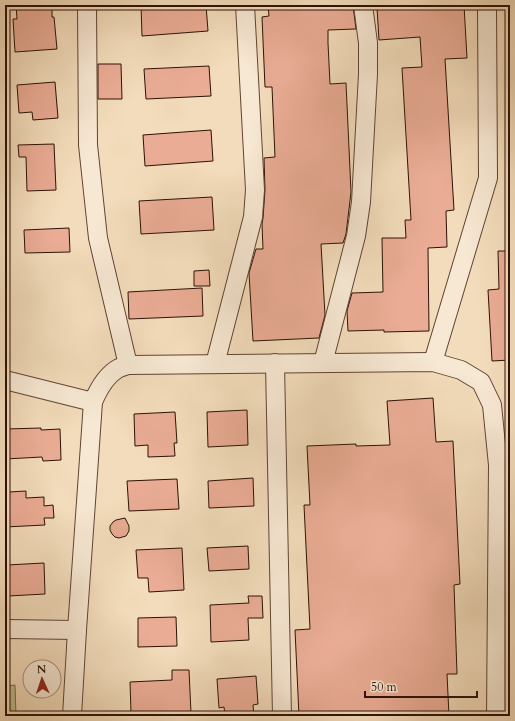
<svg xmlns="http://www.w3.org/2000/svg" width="515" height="721" viewBox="0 0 515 721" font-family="Cardo,serif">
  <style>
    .grass { fill: #c0bf8d; stroke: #776849 }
    .building { fill: #eaac95; stroke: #2e1105 }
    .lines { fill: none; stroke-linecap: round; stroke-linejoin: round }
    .street-casing { stroke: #5f4432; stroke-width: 20 }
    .street { stroke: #f7e8d3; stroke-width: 18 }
  </style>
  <rect width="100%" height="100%" fill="#f3dcbb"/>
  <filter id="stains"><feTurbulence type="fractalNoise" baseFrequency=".005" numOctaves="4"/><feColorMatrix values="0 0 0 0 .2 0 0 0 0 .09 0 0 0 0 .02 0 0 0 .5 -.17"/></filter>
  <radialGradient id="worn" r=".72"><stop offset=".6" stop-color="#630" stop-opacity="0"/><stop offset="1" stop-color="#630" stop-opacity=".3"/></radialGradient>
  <!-- grass -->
  <path class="grass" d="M 15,685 L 16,716 L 5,716 L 5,686 Z"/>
  <!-- building -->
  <g class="building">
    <path d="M 16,5 L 52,5 L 52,17 L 54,17 L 57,49 L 15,52 L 13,19 L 17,19 Z"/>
    <path d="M 141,5 L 206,5 L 208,31 L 142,36 Z"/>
    <path d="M 268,5 L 353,5 L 356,29 L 328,30 L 328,43 L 330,84 L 346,83 L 351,192 L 346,234 L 343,243 L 321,244 L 325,315 L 319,338 L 253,341 L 249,273 L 256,249 L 263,249 L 262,224 L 263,218 L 265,190 L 264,158 L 275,157 L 272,87 L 265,87 L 262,17 L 269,16 Z"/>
    <path d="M 426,5 L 464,5 L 467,58 L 445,59 L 454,210 L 446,211 L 447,247 L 428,248 L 429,331 L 384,332 L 384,330 L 348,331 L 347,311 L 352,293 L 383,292 L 382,238 L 406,238 L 405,220 L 411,220 L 402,68 L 422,67 L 420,37 L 379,40 L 377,8 Z"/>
    <path d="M 98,64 L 121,64 L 122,99 L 98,99 Z"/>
    <path d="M 209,66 L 211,96 L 146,99 L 144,69 Z"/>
    <path d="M 55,82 L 58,118 L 33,120 L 32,112 L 19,113 L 17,85 Z"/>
    <path d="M 211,130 L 213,161 L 145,166 L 143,135 Z"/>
    <path d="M 54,144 L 56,190 L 27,191 L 26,157 L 19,157 L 18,145 Z"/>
    <path d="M 212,197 L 214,230 L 141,234 L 139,201 Z"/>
    <path d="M 69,228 L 70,252 L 25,253 L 24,230 Z"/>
    <path d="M 498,251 L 510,251 L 510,360 L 492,361 L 488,290 L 499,289 Z"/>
    <path d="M 209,270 L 210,286 L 194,286 L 194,271 Z"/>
    <path d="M 202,288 L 203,316 L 129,319 L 128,292 Z"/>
    <path d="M 433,398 L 436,442 L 453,441 L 460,584 L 454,585 L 457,674 L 447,674 L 449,716 L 299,716 L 295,630 L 310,629 L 304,505 L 310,505 L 307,446 L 356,444 L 356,446 L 390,445 L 387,401 Z"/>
    <path d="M 247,410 L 248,445 L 208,447 L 207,412 Z"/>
    <path d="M 175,412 L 177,443 L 174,443 L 175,456 L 148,457 L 148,445 L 135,446 L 134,414 Z"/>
    <path d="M 41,428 L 41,430 L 60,429 L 61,460 L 43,461 L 42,457 L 5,459 L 5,429 Z"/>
    <path d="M 253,478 L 254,506 L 209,508 L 208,481 Z"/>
    <path d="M 177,479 L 179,509 L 129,511 L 127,481 Z"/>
    <path d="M 26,491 L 26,498 L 44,497 L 44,506 L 53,505 L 54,518 L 44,518 L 45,525 L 5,527 L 5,498 L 9,498 L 9,492 Z"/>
    <path d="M 125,518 L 129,526 L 129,531 L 126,536 L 119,538 L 115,537 L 112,534 L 110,530 L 110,526 L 113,522 L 116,520 Z"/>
    <path d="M 248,546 L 249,569 L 209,571 L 207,548 Z"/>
    <path d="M 182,548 L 184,590 L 149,592 L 148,578 L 138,578 L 136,550 Z"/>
    <path d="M 44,563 L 45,594 L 8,596 L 7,565 Z"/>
    <path d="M 248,596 L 262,596 L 263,618 L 248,618 L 249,640 L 211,642 L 210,605 L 249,603 Z"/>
    <path d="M 176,617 L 177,646 L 138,647 L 138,618 Z"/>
    <path d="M 172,670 L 189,670 L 191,713 L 167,714 L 167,716 L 140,716 L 140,712 L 131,713 L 130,682 L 172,680 Z"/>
    <path d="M 256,676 L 258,704 L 253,705 L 254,716 L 225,716 L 224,707 L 219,708 L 217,679 Z"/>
  </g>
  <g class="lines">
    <!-- street casing -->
    <g class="street-casing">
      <g id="street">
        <path d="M 87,5 L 88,145 L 98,238 L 128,365"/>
        <path d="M 433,362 L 488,178 L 487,5"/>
        <path d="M 275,363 L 282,716"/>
        <path d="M 323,363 L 356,236 L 361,202 L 368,74 L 368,43 L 363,5"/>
        <path d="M 215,364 L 253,217 L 255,190 L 245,5"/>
        <path d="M 5,380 L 93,402"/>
        <path d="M 5,629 L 77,630"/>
        <path d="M 72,716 L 77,630 L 93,402 C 98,390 106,375 119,368 C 122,367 125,366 128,365 L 433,362 L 461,370 L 481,382 L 492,405 L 498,465 L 496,716"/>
      </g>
    </g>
    <!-- street -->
    <use href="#street" class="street"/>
  </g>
  <!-- margin -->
  <rect width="515" height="721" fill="none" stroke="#f3dcbb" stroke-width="20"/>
  <rect x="6" y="6" width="503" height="709" fill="none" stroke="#2e1105" stroke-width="2"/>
  <rect x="10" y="10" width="495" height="701" fill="none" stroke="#2e1105"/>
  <!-- north arrow -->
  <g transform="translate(42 679) rotate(357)"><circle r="19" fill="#f7e8d3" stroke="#a79281"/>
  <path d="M0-3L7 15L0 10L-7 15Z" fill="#8f2418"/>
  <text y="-6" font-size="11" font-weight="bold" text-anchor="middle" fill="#2e1105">N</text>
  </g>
  <!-- scale -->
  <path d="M365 691v6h112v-6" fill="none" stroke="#2e1105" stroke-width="2"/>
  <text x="371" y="691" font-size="12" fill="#2e1105" stroke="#f7e8d3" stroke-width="3" paint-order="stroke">50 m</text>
  <rect width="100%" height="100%" filter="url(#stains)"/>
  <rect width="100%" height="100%" fill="url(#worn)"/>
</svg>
